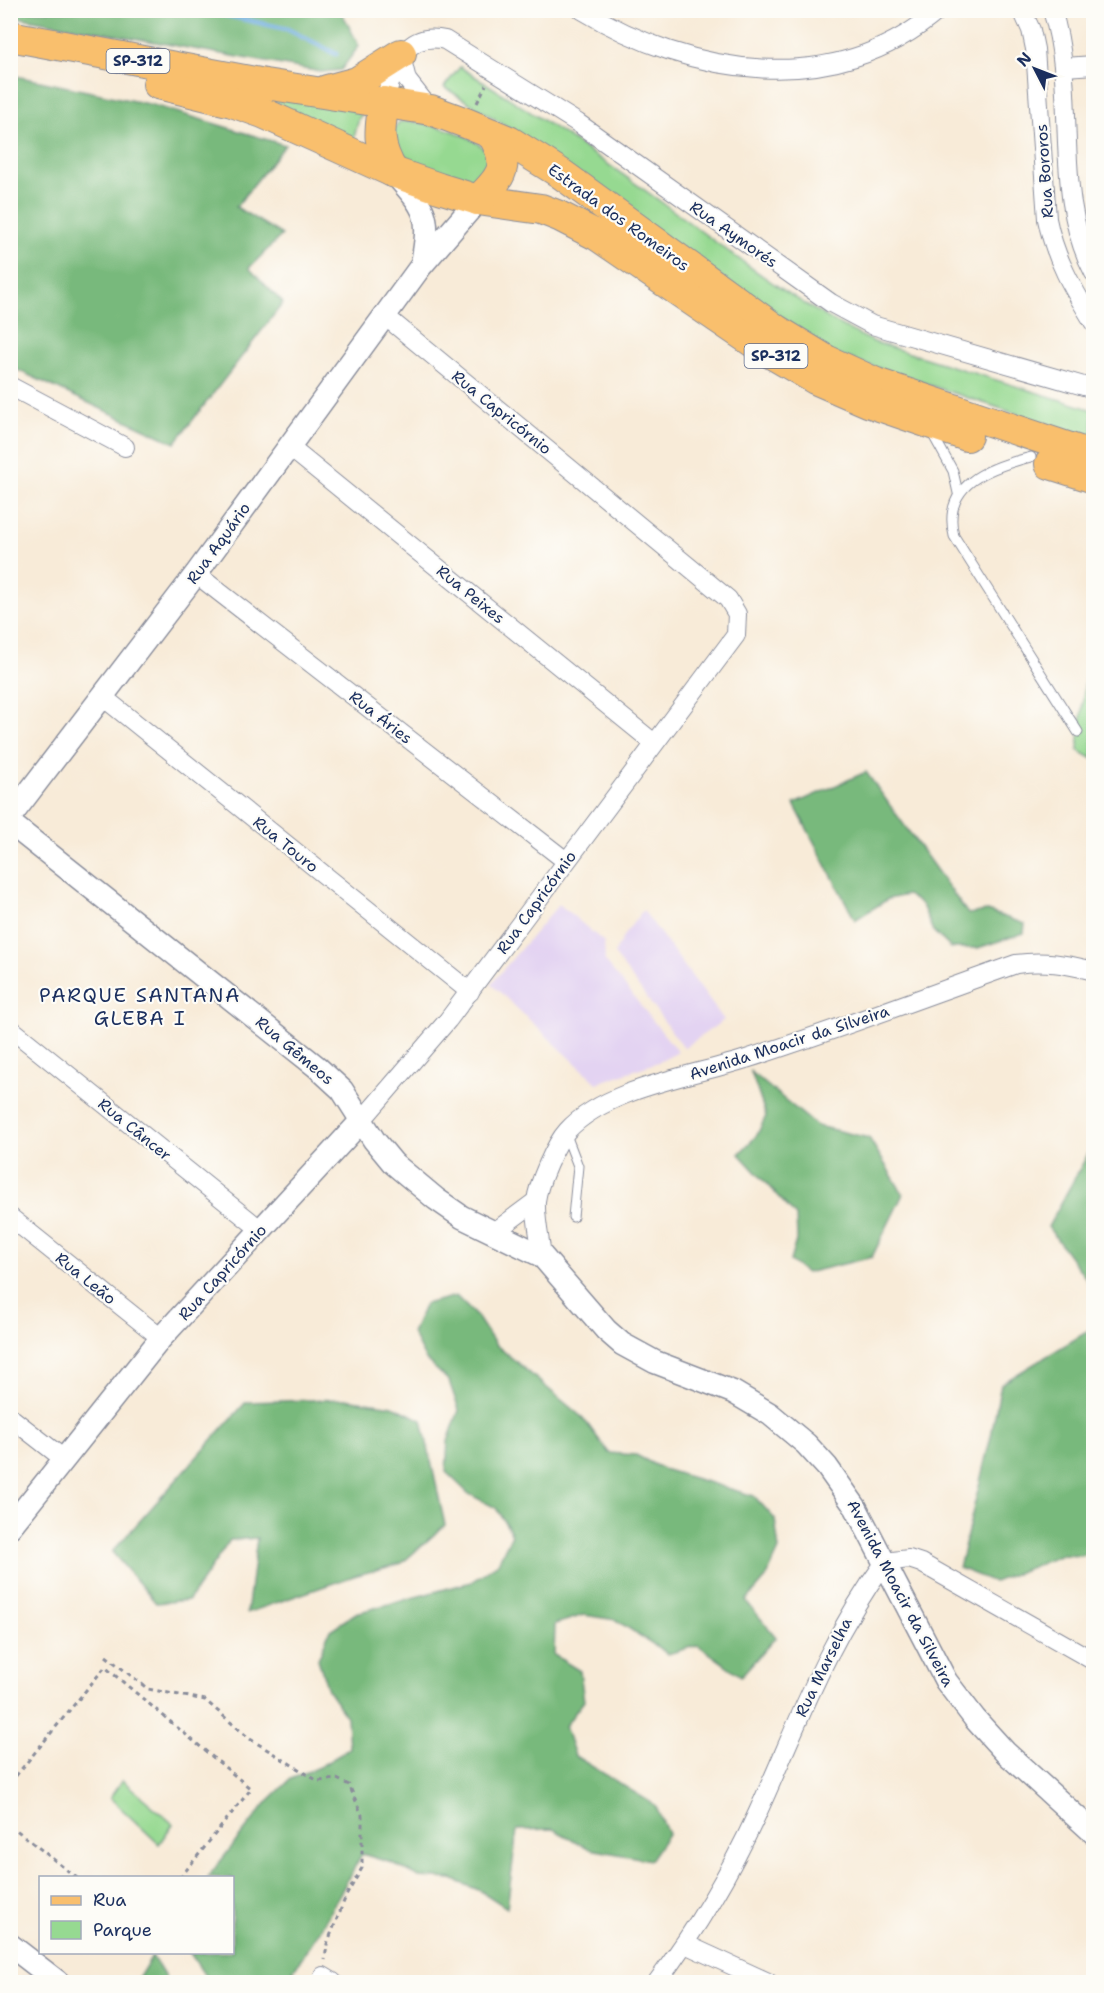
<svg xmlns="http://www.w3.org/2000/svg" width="1104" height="1993" viewBox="0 0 1104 1993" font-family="'Shantell Sans',sans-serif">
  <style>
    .built { fill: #e3d3f2 }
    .green { fill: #96d991; stroke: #588478; stroke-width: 1.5 }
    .forest { fill: #78b97b; stroke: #4a746c; stroke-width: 1.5 }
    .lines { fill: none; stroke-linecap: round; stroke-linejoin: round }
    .stream { stroke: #6dace0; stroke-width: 5 }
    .service-casing { stroke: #8a8d9b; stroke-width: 11 }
    .minor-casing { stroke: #8a8d9b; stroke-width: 20 }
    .tertiary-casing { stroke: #8a8d9b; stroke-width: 25 }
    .primary-casing { stroke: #8a8d9b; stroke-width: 32 }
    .path { stroke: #8a8d9b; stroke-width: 3; stroke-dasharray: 4.5 4.5; stroke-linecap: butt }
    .service { stroke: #fff; stroke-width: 9 }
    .minor { stroke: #fff; stroke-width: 18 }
    .tertiary { stroke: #fff; stroke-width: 22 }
    .primary { stroke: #f9bf6d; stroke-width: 30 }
    .labels { text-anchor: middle; stroke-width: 4.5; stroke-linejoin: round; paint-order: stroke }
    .shield { fill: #fdfcf7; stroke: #5f6c8c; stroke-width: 1.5 }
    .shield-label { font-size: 15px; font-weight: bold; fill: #1b2f5e }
    .street-label { font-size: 16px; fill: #1b2f5e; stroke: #fdfcf7 }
    .quarter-label { font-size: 20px; letter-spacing: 1.5px; fill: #1b2f5e; stroke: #fdfcf7 }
  </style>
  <rect width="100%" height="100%" fill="#fdfcf7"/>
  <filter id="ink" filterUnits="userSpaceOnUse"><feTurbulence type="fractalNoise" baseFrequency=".0167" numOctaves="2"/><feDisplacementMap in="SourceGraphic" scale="12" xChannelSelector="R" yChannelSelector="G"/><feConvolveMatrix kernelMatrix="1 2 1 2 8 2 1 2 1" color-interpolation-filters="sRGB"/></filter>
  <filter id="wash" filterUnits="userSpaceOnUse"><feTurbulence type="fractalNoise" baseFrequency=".008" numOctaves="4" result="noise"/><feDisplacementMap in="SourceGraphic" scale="24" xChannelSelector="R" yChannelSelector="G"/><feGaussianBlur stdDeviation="1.35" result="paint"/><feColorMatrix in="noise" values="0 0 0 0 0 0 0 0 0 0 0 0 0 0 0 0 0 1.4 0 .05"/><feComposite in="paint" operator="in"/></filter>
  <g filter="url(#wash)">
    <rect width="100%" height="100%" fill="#f8ebd8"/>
    <!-- built -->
    <g class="built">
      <path d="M 559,904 L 604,942 L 605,961 L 678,1052 L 661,1061 L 597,1083 L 491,984 Z"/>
      <path d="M 643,910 L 724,1020 L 684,1048 L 614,954 L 624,935 Z"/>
    </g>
    <!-- green -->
    <g class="green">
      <path d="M 460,67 C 530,111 598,156 664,204 C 731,253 799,307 874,342 L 1093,410 L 1093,439 L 826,351 L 531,142 L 444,87 Z"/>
      <path d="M 256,94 L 365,110 L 359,118 L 354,138 Z"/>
      <path d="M 409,121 C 434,125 484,134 491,162 L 478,180 C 450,179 423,168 399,153 L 393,130 L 399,122 Z"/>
      <path d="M 1093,600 L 1093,759 L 1078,750 Z"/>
      <path d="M 122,1780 L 173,1824 L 159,1844 L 110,1798 Z"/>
    </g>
    <!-- forest -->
    <g class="forest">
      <path d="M 10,11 L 341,11 L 359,46 L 341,70 L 321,72 L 11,16 Z"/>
      <path d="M 11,75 L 153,105 L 285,145 L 236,207 L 282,235 L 249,268 L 283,303 L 175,443 L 11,367 Z"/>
      <path d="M 866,772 L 968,914 L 987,911 L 1025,924 L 1024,933 L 978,948 L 951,948 L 933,931 L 922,905 L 907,895 L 888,899 L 855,920 L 794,804 Z"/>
      <path d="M 751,1072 L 817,1126 L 869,1138 L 903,1194 L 872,1257 L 806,1273 L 790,1261 L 797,1237 L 796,1216 L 739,1154 L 757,1135 L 766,1116 Z"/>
      <path d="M 1088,1154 L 1094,1159 L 1093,1288 L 1048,1227 Z"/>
      <path d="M 456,1296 L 478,1318 L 495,1344 L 583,1418 L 609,1453 L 636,1455 L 663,1469 L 754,1496 L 775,1519 L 779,1550 L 766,1578 L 746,1601 L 776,1637 L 741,1676 L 698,1645 L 668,1654 L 616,1620 L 584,1615 L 555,1624 L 554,1655 L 580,1671 L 584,1701 L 565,1726 L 575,1756 L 655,1805 L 668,1834 L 650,1860 L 590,1849 L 553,1829 L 517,1830 L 507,1908 L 481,1891 L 452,1879 L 419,1877 L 392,1863 L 362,1854 L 320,1930 L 293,1971 L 305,1982 L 209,1982 L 190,1953 L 232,1952 L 232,1878 L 208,1877 L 268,1801 L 291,1779 L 321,1766 L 349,1749 L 347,1717 L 328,1690 L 318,1659 L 330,1630 L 356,1613 L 471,1582 L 498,1563 L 512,1534 L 496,1508 L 469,1494 L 446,1472 L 448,1441 L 459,1410 L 449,1381 L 426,1360 L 412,1333 L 425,1304 Z"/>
      <path d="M 1093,1328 L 1093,1550 L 1082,1556 L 1062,1555 L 994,1582 L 959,1568 L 991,1436 L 1001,1384 Z"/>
      <path d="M 345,1399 L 393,1406 L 422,1420 L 445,1525 L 402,1563 L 354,1576 L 247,1613 L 257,1538 L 230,1540 L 189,1600 L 156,1603 L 112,1552 L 246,1402 Z"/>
      <path d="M 152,1956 L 168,1982 L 136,1982 Z"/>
    </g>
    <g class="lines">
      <!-- stream -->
      <path class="stream" d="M 203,10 L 287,29 L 336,54"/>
    </g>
  </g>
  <g filter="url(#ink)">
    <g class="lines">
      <!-- service casing -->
      <g class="service-casing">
        <g id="service">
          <path d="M 932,433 L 953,471 L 958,493"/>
          <path d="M 1031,457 C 990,467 941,484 954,536 L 1078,732"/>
          <path d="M 565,1132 L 578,1166 L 573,1217"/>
        </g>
      </g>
      <!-- minor casing -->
      <g class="minor-casing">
        <g id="minor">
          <path d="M 582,10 C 691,76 835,100 939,10"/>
          <path d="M 1022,10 L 1031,30 L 1035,49 L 1047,219 C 1055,259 1073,289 1094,323"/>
          <path d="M 1052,10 C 1079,95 1051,193 1094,273"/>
          <path d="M 401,56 L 407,80 L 430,109"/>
          <path d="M 1065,67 L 1094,65"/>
          <path d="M 384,102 C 394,71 402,30 445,40 L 578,123 L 831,303 L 872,325 L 1094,389"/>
          <path d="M 10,386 L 125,447"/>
          <path d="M 288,446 L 654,743"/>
          <path d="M 196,574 L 566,861"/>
          <path d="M 103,697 L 470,992"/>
          <path d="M 10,1028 L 261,1230"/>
          <path d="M 363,1119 L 448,1020 L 736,635 L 737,614 L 728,599 L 385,316"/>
          <path d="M 10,1217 L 161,1338"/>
          <path d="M 493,1233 L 536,1201"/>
          <path d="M 542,1256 C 540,1239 535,1218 536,1201 C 538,1184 555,1144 567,1131 C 606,1088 692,1076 746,1059 C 837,1030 926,996 1016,964 C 1044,960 1066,964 1094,971"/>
          <path d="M 10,1417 L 65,1460"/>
          <path d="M 685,1944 L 768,1982"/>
          <path d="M 323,1976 L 333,1982"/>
          <path d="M 657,1982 C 695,1931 730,1873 757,1814 C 798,1724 826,1643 885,1562 L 909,1559 L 921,1563 L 1094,1661"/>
        </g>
      </g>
      <!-- tertiary casing -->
      <g class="tertiary-casing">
        <g id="tertiary">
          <path d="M 393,172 C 427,210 431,214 422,264"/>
          <path d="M 10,817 L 196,574 L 421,266 L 478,200"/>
          <path d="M 10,823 L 317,1067 L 342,1090 L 374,1140 L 393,1163 L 436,1199 L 462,1217 L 542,1256 L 606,1330 L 622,1344 L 655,1362 L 733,1392 L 770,1414 L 806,1444 L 827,1467 L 856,1508 L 946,1681 L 975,1719 L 1005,1752 L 1094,1833"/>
          <path d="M 10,1527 L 161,1338 L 363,1119"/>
          <path d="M 10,1945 L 58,1982"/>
        </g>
      </g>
      <!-- primary casing -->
      <g class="primary-casing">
        <g id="primary">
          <path d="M 10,36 L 265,84 L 431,110 L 466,123 L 509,141 L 560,173 L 775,329 L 826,360 L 876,383 L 1094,456"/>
          <path d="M 158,84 L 232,102 L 263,113 L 393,172 L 439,188 L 478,200 L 541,209 L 559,216 L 598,236 L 762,348 L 815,379 L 868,402 L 967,436"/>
          <path d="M 327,90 L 357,82 L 401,54"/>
          <path d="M 384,102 C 379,132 377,145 393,172"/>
          <path d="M 478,200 C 503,176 511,165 492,134"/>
          <path d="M 1050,464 L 1094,478"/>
        </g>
      </g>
      <!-- path -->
      <g class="path">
        <path d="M 477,103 L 486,85"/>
        <path d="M 106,1656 L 148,1689 L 205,1700 L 250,1739 L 318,1781 L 337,1779 L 349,1785 L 362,1815 L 362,1868 L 346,1896 L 327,1944 L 325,1960"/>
        <path d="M 10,1783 L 105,1667 L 251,1789 L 180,1878"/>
        <path d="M 10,1825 L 77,1878"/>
      </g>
      <!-- service -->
      <use href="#service" class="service"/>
      <!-- minor -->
      <use href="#minor" class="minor"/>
      <!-- tertiary -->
      <use href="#tertiary" class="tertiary"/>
      <!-- primary -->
      <use href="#primary" class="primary"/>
    </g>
  </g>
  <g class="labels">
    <!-- shield labels -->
    <g class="shield">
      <rect x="106.5" y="49" width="63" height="24" rx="4.5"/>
      <rect x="744.5" y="344" width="63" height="24" rx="4.5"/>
    </g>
    <g class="shield-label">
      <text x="138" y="66">SP-312</text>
      <text x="776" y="361">SP-312</text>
    </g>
    <!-- street labels -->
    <g class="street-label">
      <text transform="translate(1044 171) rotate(-94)" y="6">Rua Bororos</text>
      <text transform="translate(619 217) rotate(36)" y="6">Estrada dos Romeiros</text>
      <text transform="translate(734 234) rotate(35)" y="6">Rua Aymorés</text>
      <text transform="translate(502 412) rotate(39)" y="6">Rua Capricórnio</text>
      <text transform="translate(218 543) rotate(-54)" y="6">Rua Aquário</text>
      <text transform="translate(471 594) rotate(39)" y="6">Rua Peixes</text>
      <text transform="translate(381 717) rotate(38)" y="6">Rua Áries</text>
      <text transform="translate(286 844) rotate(39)" y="6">Rua Touro</text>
      <text transform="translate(536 902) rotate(-54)" y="6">Rua Capricórnio</text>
      <text transform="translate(789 1042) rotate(-18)" y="6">Avenida Moacir da Silveira</text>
      <text transform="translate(295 1050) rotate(40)" y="6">Rua Gêmeos</text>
      <text transform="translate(135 1129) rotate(39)" y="6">Rua Câncer</text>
      <text transform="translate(222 1272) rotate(-48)" y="6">Rua Capricórnio</text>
      <text transform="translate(86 1278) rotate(39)" y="6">Rua Leão</text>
      <text transform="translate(901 1593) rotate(62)" y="6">Avenida Moacir da Silveira</text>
      <text transform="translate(823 1667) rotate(-64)" y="6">Rua Marselha</text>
    </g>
    <!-- quarter labels -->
    <g class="quarter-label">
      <text x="140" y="1002">PARQUE SANTANA<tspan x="140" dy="23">GLEBA I</tspan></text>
    </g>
  </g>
  <!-- margin -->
  <rect width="1104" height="1993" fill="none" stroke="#fdfcf7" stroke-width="36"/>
  <!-- legend -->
  <rect x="39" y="1876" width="195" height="78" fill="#fdfcf7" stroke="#a3aaba" stroke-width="1.5"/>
  <rect x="51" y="1896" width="30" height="9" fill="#f9bf6d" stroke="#a3aaba" stroke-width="1.5"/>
  <text x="93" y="1906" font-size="18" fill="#1b2f5e">Rua</text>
  <rect x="51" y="1921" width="30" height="18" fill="#96d991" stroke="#a3aaba" stroke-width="1.5"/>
  <text x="93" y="1936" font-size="18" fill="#1b2f5e">Parque</text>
  <!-- north arrow -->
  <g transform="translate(1035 69) rotate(312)" stroke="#fdfcf7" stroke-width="4.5" paint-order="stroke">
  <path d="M0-4.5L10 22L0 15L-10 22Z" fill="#1b2f5e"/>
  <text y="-9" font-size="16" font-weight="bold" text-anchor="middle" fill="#1b2f5e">N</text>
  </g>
</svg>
